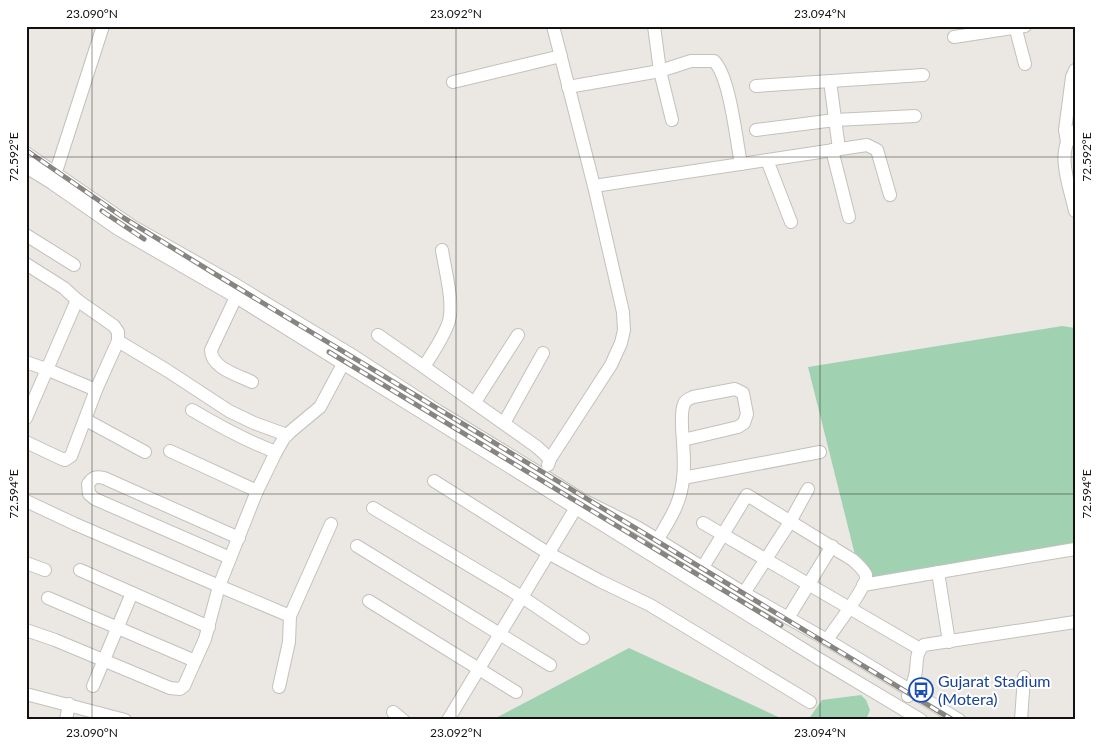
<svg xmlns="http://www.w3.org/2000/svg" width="1101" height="746" viewBox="0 0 1101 746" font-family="Lato,sans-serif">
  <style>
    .green { fill: #a0d2b2 }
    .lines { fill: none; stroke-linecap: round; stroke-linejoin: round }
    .minor-casing { stroke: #c3c1bc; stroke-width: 14 }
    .minor { stroke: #fff; stroke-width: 12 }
    .rail-casing { stroke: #878581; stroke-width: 5 }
    .rail { stroke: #fff; stroke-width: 3; stroke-dasharray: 9; stroke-linecap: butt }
    .ticks { fill: none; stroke: #12110f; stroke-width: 1; stroke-opacity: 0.45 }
    .labels { text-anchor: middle; stroke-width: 4; stroke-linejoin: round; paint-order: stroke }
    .transit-label { font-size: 16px; fill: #164399; stroke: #fff; text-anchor: start }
    .neatline { fill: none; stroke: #12110f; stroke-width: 2 }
    .ticks-label { font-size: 12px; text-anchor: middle; fill: #12110f }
  </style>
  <rect width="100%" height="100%" fill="#ebe8e3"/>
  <!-- green -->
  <g class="green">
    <path d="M 1062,326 L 1075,328 L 1075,549 L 870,588 L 856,559 L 808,367 Z"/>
    <path d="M 629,648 L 785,720 L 492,720 Z"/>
    <path d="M 861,695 L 866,700 L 870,710 L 866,720 L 808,720 L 822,700 Z"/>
  </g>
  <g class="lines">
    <!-- minor casing -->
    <g class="minor-casing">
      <g id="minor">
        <path d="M 654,26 L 660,71 L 672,120"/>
        <path d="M 1015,26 L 1025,64"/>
        <path d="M 954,37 L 1025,26"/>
        <path d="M 830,81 L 839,149"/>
        <path d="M 453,82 L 561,56"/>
        <path d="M 756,86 L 923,75"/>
        <path d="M 568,87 L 660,71 L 691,61 L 714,61 C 730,77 736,139 741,164"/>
        <path d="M 756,130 L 835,120 L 915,116"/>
        <path d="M 1075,131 C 1054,150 1070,187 1075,211"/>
        <path d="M 1067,142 L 1065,130 L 1072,77 L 1075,70"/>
        <path d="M 832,150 L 849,217"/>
        <path d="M 26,153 L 132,226 L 231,282 L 355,357 L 438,411 L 554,482 L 581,499 L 637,527 L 744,593 L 827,640 L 959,720"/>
        <path d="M 767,160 L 791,222"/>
        <path d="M 26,167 L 52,183 L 118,229 L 236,297 L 819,659 L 921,720"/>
        <path d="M 53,181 L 103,26"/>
        <path d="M 594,186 L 867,145 L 877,150 L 890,195"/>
        <path d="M 26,235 L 74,265"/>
        <path d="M 26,264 L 64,288 L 77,300 L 26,418"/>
        <path d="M 236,297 L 211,350 C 211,368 238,375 252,382"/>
        <path d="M 378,335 L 424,367 C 433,352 444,337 449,321 C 454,302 445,270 442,250"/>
        <path d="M 118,341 L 168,371 L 229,411 L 254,423 L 287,435"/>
        <path d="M 26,362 L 46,369 L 96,390"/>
        <path d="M 424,367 L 537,447 L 550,459 L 548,465"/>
        <path d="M 475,402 L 518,335"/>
        <path d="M 192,410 C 219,426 246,441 276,452"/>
        <path d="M 86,420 L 145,452"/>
        <path d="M 504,423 L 543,353"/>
        <path d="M 26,442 L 62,459 L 65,460 L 71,456 L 96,390 L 118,341 L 118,332 L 114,326 L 77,300"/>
        <path d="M 170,451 L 257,491"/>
        <path d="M 550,459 L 611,365 L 621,343 L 624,330 L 623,312 L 594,186 L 553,26"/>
        <path d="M 683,478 L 820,452"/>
        <path d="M 434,481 L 548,553 L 600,581 L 650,605 L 810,702"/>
        <path d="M 26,501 L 75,524 L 219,586 L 257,491 L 276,452 L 284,438 L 290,432 L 320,407 L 343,364"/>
        <path d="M 373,508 L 522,597 L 583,638"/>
        <path d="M 703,523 L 920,649"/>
        <path d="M 658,539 C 668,522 679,506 682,486 C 686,467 683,446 682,427 C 682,420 681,411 684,404 C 685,400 689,399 693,397 L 735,389 L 743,393 L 747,414 L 744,423 L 738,427 L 683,440"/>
        <path d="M 357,546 L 550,665"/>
        <path d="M 230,558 L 95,499 L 89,494 L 88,484 C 93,477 96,476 104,478 L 239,538"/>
        <path d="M 26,563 L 45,570"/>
        <path d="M 703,567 L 747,495 L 853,560 C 857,564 864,570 866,575 C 868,586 834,629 827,640"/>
        <path d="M 80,570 L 209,627"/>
        <path d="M 938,572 L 949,642"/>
        <path d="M 863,585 L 1075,549"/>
        <path d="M 744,593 L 790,522 L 808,489"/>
        <path d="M 48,598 L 195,661"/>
        <path d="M 369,601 L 516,692"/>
        <path d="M 788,618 L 832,546"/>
        <path d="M 26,630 L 55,640 L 170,688 L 180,689 L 184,686 L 205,639 L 219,586 L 290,616 L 331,524"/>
        <path d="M 93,686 L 132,593"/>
        <path d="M 279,687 L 289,642 L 290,616"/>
        <path d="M 26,694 L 125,720"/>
        <path d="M 908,696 C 911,690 913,683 915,676 C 918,665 914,653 924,645 L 1075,622"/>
        <path d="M 393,712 L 403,720"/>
        <path d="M 66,720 L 69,704"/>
        <path d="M 448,720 L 580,501"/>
        <path d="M 1021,720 L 1024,677"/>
      </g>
    </g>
    <!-- minor -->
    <use href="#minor" class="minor"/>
    <!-- rail casing -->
    <g class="rail-casing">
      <g id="rail">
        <path d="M 26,150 L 124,218 L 215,274 L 953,720"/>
        <path d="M 102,211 L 144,239"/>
        <path d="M 329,352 L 781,625"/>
      </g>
    </g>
    <!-- rail -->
    <use href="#rail" class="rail"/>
  </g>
  <!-- ticks -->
  <path class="ticks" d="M 92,26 L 92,720M 456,26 L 456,720M 820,26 L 820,720M 26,157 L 1075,157M 26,494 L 1075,494"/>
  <!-- icons -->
  <defs>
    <g id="bus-ring" transform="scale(1.25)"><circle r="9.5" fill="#fff" stroke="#1a4fb4" stroke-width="1.5"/><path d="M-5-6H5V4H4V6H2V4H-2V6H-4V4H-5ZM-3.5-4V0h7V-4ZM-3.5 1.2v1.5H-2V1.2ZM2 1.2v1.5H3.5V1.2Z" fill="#1a4fb4"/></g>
  </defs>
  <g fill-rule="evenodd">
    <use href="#bus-ring" x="921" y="690"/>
  </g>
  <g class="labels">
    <!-- transit labels -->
    <g class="transit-label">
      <text x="938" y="687">Gujarat Stadium<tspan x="938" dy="18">(Motera)</tspan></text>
    </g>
  </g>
  <!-- border -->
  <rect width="1101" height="746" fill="none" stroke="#ffffff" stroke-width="55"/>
  <rect x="28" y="28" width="1046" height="690" class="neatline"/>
  <g class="ticks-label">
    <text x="92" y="18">23.090°N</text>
    <text x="456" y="18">23.092°N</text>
    <text x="820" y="18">23.094°N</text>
    <text transform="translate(1087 157) rotate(-90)" y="4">72.592°E</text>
    <text transform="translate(14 157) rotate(-90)" y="4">72.592°E</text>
    <text transform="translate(14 494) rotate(-90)" y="4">72.594°E</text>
    <text transform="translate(1087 494) rotate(-90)" y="4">72.594°E</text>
    <text x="92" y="737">23.090°N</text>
    <text x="456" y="737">23.092°N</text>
    <text x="820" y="737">23.094°N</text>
  </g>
</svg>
